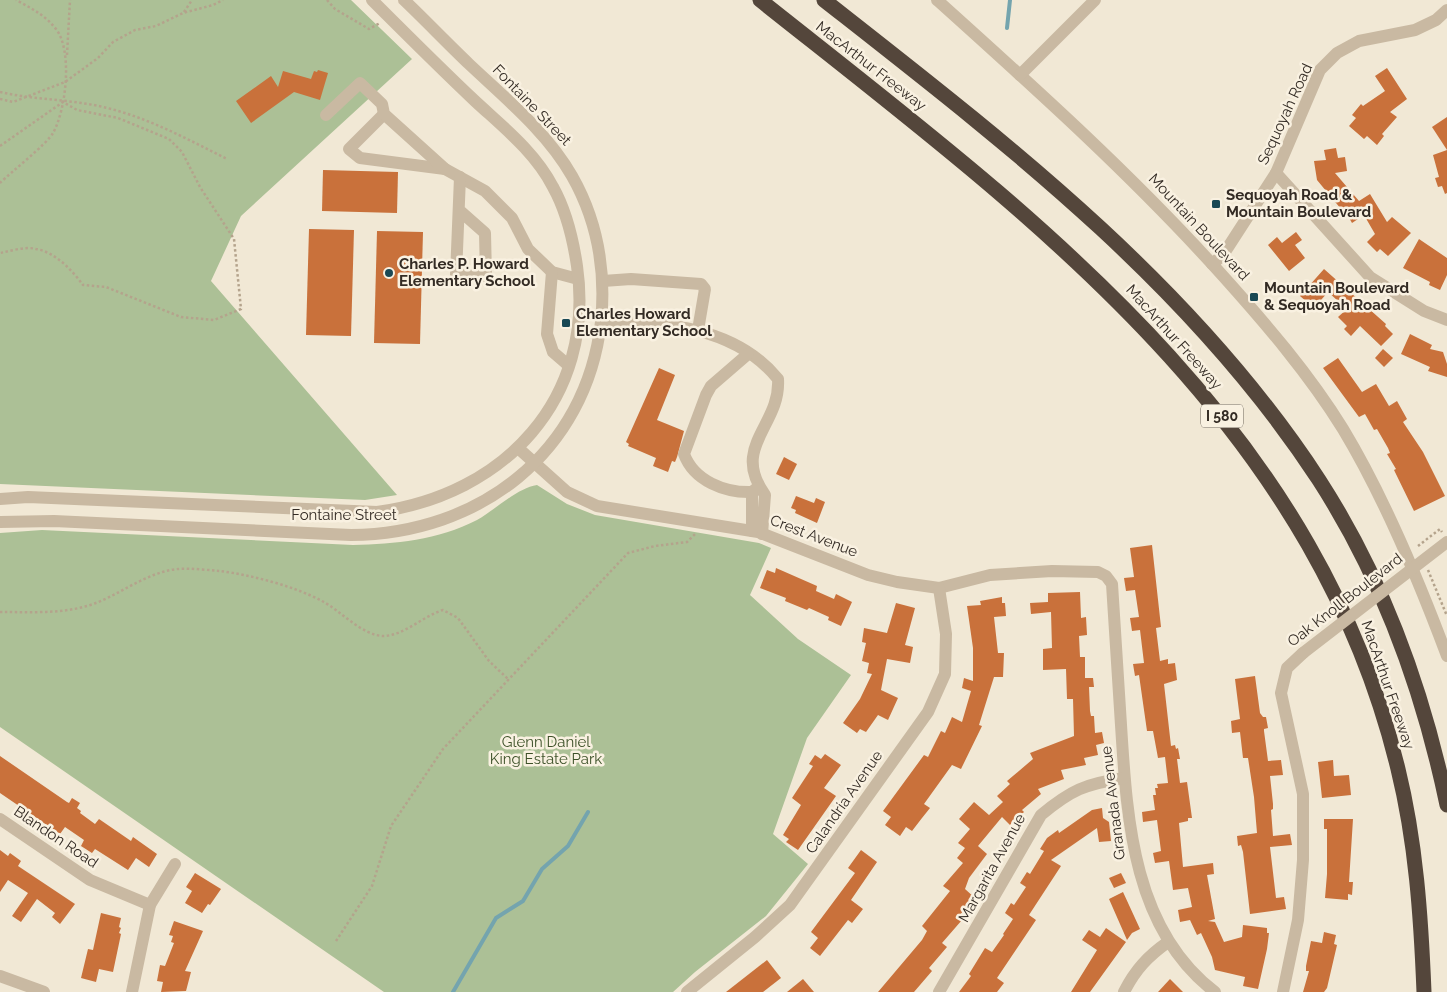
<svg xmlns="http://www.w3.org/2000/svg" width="1447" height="992" viewBox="0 0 1447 992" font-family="Raleway,sans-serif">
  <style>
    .green { fill: #acc096 }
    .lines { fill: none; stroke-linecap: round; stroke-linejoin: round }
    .stream { stroke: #74a4ae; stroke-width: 4 }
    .building { fill: #c9713b }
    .path { stroke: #b4a38c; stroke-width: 2.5; stroke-dasharray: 2.5 2.5; stroke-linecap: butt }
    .minor { stroke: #c9b9a2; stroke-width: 12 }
    .highway { stroke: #54463b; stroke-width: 15 }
    .minor-bridge { stroke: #c9b9a2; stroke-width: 12 }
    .poi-dot { fill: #1a4955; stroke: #f9f1e1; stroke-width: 2 }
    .labels { text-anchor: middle; stroke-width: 5; stroke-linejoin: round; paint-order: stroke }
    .shield { fill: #f9f1e1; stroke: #6e665d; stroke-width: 1 }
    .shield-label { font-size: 14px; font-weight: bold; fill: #332b24 }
    .street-label { font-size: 15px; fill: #332b24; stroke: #f9f1e1 }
    .poi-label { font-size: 15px; font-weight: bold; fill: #332b24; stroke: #f9f1e1; text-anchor: start }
    .park-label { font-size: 15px; fill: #3d5128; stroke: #f9f1e1 }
  </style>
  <rect width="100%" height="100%" fill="#f1e8d5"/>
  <!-- green -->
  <g class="green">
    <path d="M 0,0 L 351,0 L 412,59 L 241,216 L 211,281 L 397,495 L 365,500 L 0,484 Z"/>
    <path d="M 537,485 L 567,504 L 595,515 L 759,543 L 771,548 L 750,595 L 798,639 L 851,675 L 807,738 L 773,834 L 808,864 L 766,916 L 695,972 L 673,992 L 384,992 L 0,727 L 0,533 L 42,530 L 353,545 C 395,544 438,540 477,520 C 495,510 517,488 537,485 Z"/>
  </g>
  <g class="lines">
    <!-- stream -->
    <g class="stream">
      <path d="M 1007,28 L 1010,0"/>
      <path d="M 453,992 L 496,918 L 523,901 L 542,869 L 568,846 L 588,812"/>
    </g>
  </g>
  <!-- building -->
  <g class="building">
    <path d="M 1387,68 L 1407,99 L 1390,112 L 1397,117 L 1382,134 L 1384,136 L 1377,145 L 1367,136 L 1364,139 L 1349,126 L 1356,118 L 1352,115 L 1361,104 L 1363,106 L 1385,91 L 1375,76 Z"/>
    <path d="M 318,70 L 328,73 L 320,100 L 294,92 L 251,123 L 236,101 L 271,76 L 278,87 L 283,71 L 311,79 L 314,71 L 317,72 Z"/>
    <path d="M 1447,117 L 1447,150 L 1432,127 Z"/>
    <path d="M 1336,148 L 1338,158 L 1345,157 L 1347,171 L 1335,173 L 1359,201 L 1370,194 L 1387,222 L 1392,217 L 1411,233 L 1388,256 L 1380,249 L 1377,252 L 1367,242 L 1375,234 L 1364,215 L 1352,223 L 1343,207 L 1341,209 L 1317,180 L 1314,161 L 1326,160 L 1324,150 Z"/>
    <path d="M 1447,150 L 1447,193 L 1445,194 L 1442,186 L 1438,187 L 1435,178 L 1439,177 L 1433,155 Z"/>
    <path d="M 323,170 L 398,172 L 397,213 L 322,211 Z"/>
    <path d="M 309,229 L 354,230 L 351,336 L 306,335 Z"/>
    <path d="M 377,231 L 423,232 L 420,344 L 374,343 Z"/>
    <path d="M 1296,232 L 1302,240 L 1295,245 L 1305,258 L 1289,271 L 1268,245 L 1277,237 L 1282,243 Z"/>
    <path d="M 1419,239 L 1447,258 L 1447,275 L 1440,290 L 1429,285 L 1430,282 L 1403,268 Z"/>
    <path d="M 1324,269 L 1386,324 L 1385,326 L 1393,334 L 1381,346 L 1360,326 L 1351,336 L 1344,329 L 1347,326 L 1338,317 L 1347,309 L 1328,292 L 1314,308 L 1300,296 Z"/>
    <path d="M 1410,334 L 1432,345 L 1430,349 L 1443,352 L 1447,364 L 1447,377 L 1428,371 L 1430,367 L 1401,354 Z"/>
    <path d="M 1383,349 L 1393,358 L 1384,367 L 1375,358 Z"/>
    <path d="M 1338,358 L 1362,392 L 1376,384 L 1389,406 L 1397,401 L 1407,419 L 1403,422 L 1423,452 L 1445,496 L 1414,511 L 1394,470 L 1396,469 L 1387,454 L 1390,453 L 1388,448 L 1377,429 L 1374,430 L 1365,414 L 1359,417 L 1323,368 Z"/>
    <path d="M 659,368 L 675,375 L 657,420 L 684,431 L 677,457 L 675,462 L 672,461 L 668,472 L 653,466 L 656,458 L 628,446 L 629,444 L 626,442 Z"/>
    <path d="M 784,457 L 797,464 L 789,480 L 776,474 Z"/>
    <path d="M 796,496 L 814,503 L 816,498 L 825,502 L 817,523 L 795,513 L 796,510 L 791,508 Z"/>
    <path d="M 1152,545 L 1161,627 L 1156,628 L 1160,661 L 1168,659 L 1168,664 L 1175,663 L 1177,680 L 1164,684 L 1171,746 L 1175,745 L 1176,749 L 1178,748 L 1180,759 L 1177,759 L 1180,783 L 1187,782 L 1192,818 L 1188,818 L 1188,821 L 1179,823 L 1183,867 L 1213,863 L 1214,874 L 1207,875 L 1215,919 L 1208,921 L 1215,922 L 1224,942 L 1242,937 L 1243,925 L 1267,928 L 1267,933 L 1269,933 L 1267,949 L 1258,989 L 1243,986 L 1245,977 L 1215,970 L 1212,957 L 1201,933 L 1197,935 L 1190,920 L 1180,922 L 1178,910 L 1192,907 L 1188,888 L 1173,890 L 1169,861 L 1155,863 L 1153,853 L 1161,851 L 1157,820 L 1143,822 L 1142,812 L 1155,810 L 1153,795 L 1156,795 L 1155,788 L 1158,788 L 1157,784 L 1168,783 L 1165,757 L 1158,758 L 1153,731 L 1147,731 L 1139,675 L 1135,676 L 1133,664 L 1144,663 L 1140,630 L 1132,631 L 1130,618 L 1139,617 L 1135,590 L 1126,591 L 1124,578 L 1134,577 L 1130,548 Z"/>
    <path d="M 776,568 L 817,586 L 816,591 L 834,599 L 836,594 L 852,602 L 841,626 L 828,620 L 829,617 L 809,608 L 807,610 L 785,601 L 786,598 L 760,588 L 767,570 L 775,573 Z"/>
    <path d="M 1080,592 L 1081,618 L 1086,617 L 1087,635 L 1079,636 L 1080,657 L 1085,657 L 1085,678 L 1093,678 L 1094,687 L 1089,687 L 1090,711 L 1091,716 L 1094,716 L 1095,733 L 1102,732 L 1104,743 L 1096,745 L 1098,755 L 1084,758 L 1086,765 L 1061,770 L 1064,779 L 1038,789 L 1041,794 L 1022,810 L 1024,812 L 1010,825 L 1002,817 L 978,846 L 987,854 L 969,878 L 965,889 L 975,898 L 958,917 L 962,920 L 942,943 L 947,947 L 929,968 L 932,971 L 914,992 L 878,992 L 922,940 L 927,931 L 922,926 L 950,891 L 943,886 L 963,863 L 957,858 L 965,848 L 958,843 L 970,829 L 959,819 L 974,802 L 989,815 L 1003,802 L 997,796 L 1010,784 L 1007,781 L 1033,759 L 1030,753 L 1074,736 L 1073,699 L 1067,699 L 1066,669 L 1043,670 L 1043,649 L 1052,648 L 1051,612 L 1031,614 L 1030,603 L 1048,602 L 1048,593 Z"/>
    <path d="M 1002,597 L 1002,603 L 1005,603 L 1006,616 L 994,617 L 998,653 L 1004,653 L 1003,677 L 994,677 L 979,725 L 982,726 L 961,769 L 952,765 L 924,804 L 930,808 L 922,818 L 912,831 L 906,827 L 900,836 L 885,825 L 891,817 L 883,811 L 924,755 L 928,757 L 941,731 L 945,733 L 952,717 L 962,722 L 971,691 L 962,688 L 964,678 L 973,681 L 973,648 L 967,606 L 981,605 L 980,601 Z"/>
    <path d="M 896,603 L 915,608 L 905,645 L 913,647 L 910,663 L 887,659 L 881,690 L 898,698 L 888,720 L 878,715 L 866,732 L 860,729 L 857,733 L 843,723 L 860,699 L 872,674 L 867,673 L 869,663 L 862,661 L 866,643 L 862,642 L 864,628 L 887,633 Z"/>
    <path d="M 1255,676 L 1260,713 L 1263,717 L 1266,717 L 1268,728 L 1264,729 L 1264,731 L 1268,761 L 1281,760 L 1283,775 L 1270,776 L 1273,804 L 1273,809 L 1271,810 L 1273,836 L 1290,834 L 1292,845 L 1270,847 L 1276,898 L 1284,897 L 1286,909 L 1250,914 L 1243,852 L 1241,845 L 1238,846 L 1237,836 L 1257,833 L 1254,797 L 1248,758 L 1243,758 L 1240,732 L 1232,733 L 1231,721 L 1240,719 L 1235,679 Z"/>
    <path d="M 825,754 L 841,765 L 824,788 L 836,796 L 798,850 L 786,842 L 789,839 L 783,835 L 801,805 L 792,798 L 813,766 L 809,764 L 815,755 L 821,759 Z"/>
    <path d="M 0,756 L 67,802 L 69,803 L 72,798 L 80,803 L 77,808 L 81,811 L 80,813 L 95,824 L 99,819 L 131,841 L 133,837 L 157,854 L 149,867 L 136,858 L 128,870 L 95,849 L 92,853 L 81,846 L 84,840 L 65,827 L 60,834 L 0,793 Z"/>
    <path d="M 1333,760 L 1334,776 L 1349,775 L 1351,795 L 1322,798 L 1318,762 Z"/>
    <path d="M 1102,808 L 1103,818 L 1109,822 L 1111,841 L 1099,842 L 1097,828 L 1051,860 L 1061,866 L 1029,915 L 1036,920 L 997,978 L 1004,983 L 997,992 L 959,992 L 971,976 L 969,974 L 985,948 L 992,952 L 1004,935 L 1003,934 L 1013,919 L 1005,913 L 1011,903 L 1014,905 L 1026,887 L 1020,883 L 1027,872 L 1030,874 L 1044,851 L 1040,849 L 1047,838 L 1058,830 L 1059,833 L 1092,810 Z"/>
    <path d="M 1324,819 L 1353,819 L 1349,882 L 1353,882 L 1352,895 L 1348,894 L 1348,900 L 1325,898 L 1327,874 L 1327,829 L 1324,829 Z"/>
    <path d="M 0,850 L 8,856 L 10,853 L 21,861 L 18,866 L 75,904 L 60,924 L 52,917 L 55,913 L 37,899 L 21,922 L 12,916 L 28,893 L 8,880 L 0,892 Z"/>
    <path d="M 861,850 L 877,862 L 851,900 L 863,909 L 852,923 L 848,920 L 820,956 L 810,948 L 818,938 L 811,932 L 855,873 L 848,868 Z"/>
    <path d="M 195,873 L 221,889 L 210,905 L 208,904 L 202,913 L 185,903 L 192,891 L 186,887 Z"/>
    <path d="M 1121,873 L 1126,883 L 1114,888 L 1109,878 Z"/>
    <path d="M 1123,892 L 1140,929 L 1132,933 L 1127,940 L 1109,899 Z"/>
    <path d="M 101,913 L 121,918 L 119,927 L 121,928 L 119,933 L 121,934 L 113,972 L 99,969 L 96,982 L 81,978 L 88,949 L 93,950 Z"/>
    <path d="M 174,921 L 203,931 L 185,971 L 191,972 L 186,991 L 161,992 L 163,982 L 157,981 L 160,965 L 165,966 L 174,943 L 171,942 L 173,936 L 169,935 Z"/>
    <path d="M 1106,928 L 1126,942 L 1090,992 L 1071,992 L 1097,950 L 1082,940 L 1089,930 L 1100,937 Z"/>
    <path d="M 1324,932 L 1336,935 L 1334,944 L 1337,945 L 1327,988 L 1324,992 L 1303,992 L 1309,971 L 1306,971 L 1306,966 L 1311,941 L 1322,943 Z"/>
    <path d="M 767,960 L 781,978 L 763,992 L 726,992 Z"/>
    <path d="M 803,979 L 814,992 L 787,992 Z"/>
    <path d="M 1170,979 L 1183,992 L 1158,992 Z"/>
  </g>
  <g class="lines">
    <!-- path -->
    <g class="path">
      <path d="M 327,0 L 335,9 L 369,29 L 380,23"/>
      <path d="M 184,12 L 192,0"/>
      <path d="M 67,55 L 70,0"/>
      <path d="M 0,92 C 34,100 69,99 103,107 C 147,117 187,139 227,159"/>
      <path d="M 0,99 L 13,102 L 65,82 L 98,58 L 113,42 L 135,30 L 156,26 L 183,13 L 213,5 L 223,0"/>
      <path d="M 0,146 L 63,102 L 77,110 L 118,118 L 169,139 L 182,152 L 200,187 L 234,239 L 241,309 L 214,320 L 181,317 L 106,287 L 83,285 C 72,270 55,252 36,249 C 25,246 11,251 0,253"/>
      <path d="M 0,183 C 11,172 47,144 53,133 C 66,110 73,51 56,29 C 45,15 31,8 16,0"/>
      <path d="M 1418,546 L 1440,529 L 1442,532"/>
      <path d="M 1428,570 L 1447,616"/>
      <path d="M 0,612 C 28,612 59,614 87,606 C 118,597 145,572 178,569 C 191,568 207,570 220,571 C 251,575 294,586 322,601 C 340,610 362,636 384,636 C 405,635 423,616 443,610 L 458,618 L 489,661 L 508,679"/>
      <path d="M 336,941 L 372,886 L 391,826 L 443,749 L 628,553 L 655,546 L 687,542 L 695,534"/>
    </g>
    <!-- minor -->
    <g class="minor">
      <path d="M 937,0 C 1036,89 1134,177 1223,276 C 1266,324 1309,374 1343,429 C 1384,497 1419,581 1447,656"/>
      <path d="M 1020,75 L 1095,0"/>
      <path d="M 384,114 L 349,149 L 360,158 L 445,169"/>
      <path d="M 326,115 L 360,83 L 382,104 L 384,114 L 445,169 L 485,191 L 512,218 L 528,249 L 552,272 L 578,279"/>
      <path d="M 1276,173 L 1370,277 L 1424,311 L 1447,320"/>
      <path d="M 459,210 L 485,233 L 486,276 L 456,275 L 460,177"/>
      <path d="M 1212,264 L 1223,255 L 1276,173 L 1320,70 L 1337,53 L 1359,41 L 1415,30 L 1436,20 L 1447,10"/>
      <path d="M 552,272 L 547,334 L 553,352 L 568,365"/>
      <path d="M 603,281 L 631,279 L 701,284 L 705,289 L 698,330"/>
      <path d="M 601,321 C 663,321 736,327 778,379 C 781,426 730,446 765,495 L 762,534"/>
      <path d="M 748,354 L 711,386 L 706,395 L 684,454 C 694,481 725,493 752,492"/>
      <path d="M 518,448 L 567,492 L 597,506 L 758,532 L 868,575 L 897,582 L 939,588 L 990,575 L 1052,571 L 1098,572 L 1106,576 L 1112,584 C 1115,631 1118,678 1121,725 C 1127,820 1133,930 1215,992"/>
      <path d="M 0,499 L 28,497 L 377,512 C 504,495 596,399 577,266 C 573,239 567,212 553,187 C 535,152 503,127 475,101 C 440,68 406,34 372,0"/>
      <path d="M 0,522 L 54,521 L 351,535 C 479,534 586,453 601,322 C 606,271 597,220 572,176 C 547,132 505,98 469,64 C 447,43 426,21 404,0"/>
      <path d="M 752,531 L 752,492 L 757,488"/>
      <path d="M 0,819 L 90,880 L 150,905"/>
      <path d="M 0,976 L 44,992"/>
      <path d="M 132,992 L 150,905 L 175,864"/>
      <path d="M 687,992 L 755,937 L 790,905 L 928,712 L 945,674 L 946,634 L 939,588"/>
      <path d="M 939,992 L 1041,815 C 1071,790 1085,784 1124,778"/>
      <path d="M 1124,992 C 1135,970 1148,956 1168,942"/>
      <path d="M 1283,992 L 1298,920 L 1303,860 L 1303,794 L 1281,693 L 1287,668 L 1303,653"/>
    </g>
    <!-- highway -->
    <g class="highway">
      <path d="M 760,0 C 1027,212 1313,418 1398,769 C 1416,842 1421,917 1424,992"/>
      <path d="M 824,0 C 1005,142 1192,285 1319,480 C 1383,579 1423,690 1447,805"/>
    </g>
    <!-- minor-bridge -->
    <path class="minor-bridge" d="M 1303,653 L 1447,542"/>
  </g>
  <!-- markers -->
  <g class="poi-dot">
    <rect x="1211" y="199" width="10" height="10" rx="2.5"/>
    <circle cx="389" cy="273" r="5"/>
    <rect x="1249" y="292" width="10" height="10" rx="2.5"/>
    <rect x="561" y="318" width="10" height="10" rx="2.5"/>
  </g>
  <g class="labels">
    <!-- shield labels -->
    <rect class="shield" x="1201" y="404.5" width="42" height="23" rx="4"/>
    <g class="shield-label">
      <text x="1222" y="421">I 580</text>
    </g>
    <!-- street labels -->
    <g class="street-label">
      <text transform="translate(871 66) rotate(38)" y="5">MacArthur Freeway</text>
      <text transform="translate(532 105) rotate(46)" y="5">Fontaine Street</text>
      <text transform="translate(1285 114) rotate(-65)" y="5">Sequoyah Road</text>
      <text transform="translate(1199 227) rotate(47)" y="5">Mountain Boulevard</text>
      <text transform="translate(1174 337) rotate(48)" y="5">MacArthur Freeway</text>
      <text x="344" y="520">Fontaine Street</text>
      <text transform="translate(814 536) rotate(21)" y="5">Crest Avenue</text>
      <text transform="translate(1345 600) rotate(-38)" y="5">Oak Knoll Boulevard</text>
      <text transform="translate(1388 685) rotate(71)" y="5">MacArthur Freeway</text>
      <text transform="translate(844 802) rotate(-55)" y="5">Calandria Avenue</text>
      <text transform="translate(1113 803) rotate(-97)" y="5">Granada Avenue</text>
      <text transform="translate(56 837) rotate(34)" y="5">Blandon Road</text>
      <text transform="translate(992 868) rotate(-61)" y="5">Margarita Avenue</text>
    </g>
    <!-- poi labels -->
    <g class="poi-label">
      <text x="1226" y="200">Sequoyah Road &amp;<tspan x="1226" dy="17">Mountain Boulevard</tspan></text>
      <text x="399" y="269">Charles P. Howard<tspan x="399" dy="17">Elementary School</tspan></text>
      <text x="1264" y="293">Mountain Boulevard<tspan x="1264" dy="17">&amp; Sequoyah Road</tspan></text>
      <text x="576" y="319">Charles Howard<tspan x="576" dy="17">Elementary School</tspan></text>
    </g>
    <!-- park labels -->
    <g class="park-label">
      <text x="546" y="747">Glenn Daniel<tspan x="546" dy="17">King Estate Park</tspan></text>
    </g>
  </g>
</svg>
